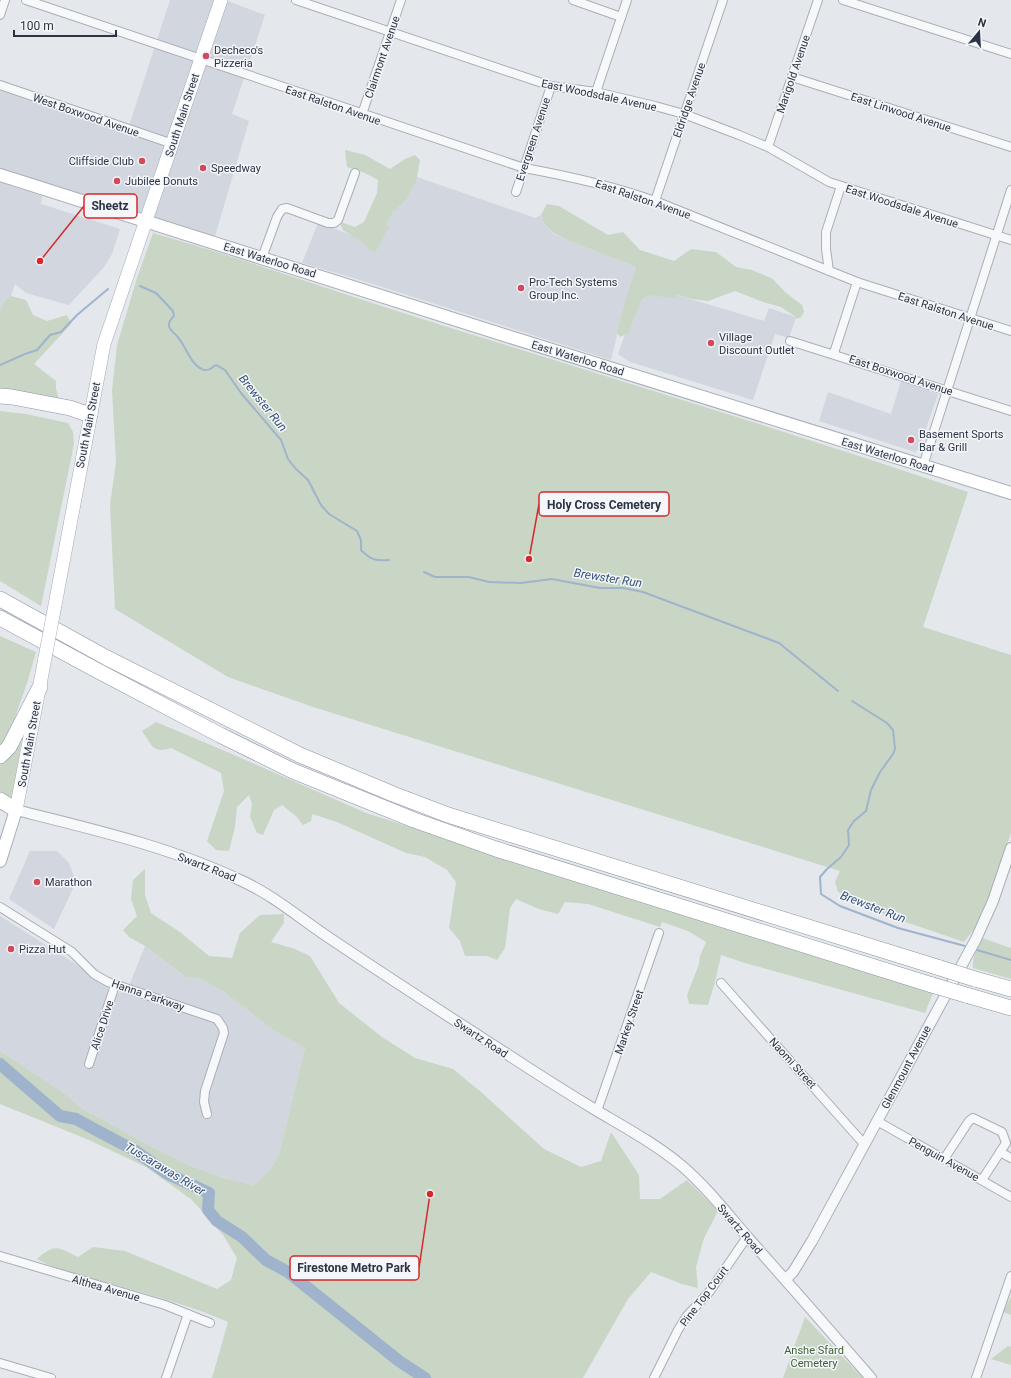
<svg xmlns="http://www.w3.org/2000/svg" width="1011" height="1378" viewBox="0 0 1011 1378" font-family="Roboto,sans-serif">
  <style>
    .built { fill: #d2d6de }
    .green { fill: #c9d6c5 }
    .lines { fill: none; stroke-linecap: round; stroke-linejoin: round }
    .stream { stroke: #9fb4cc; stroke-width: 2 }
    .river { stroke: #9fb4cc; stroke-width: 12 }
    .minor-casing { stroke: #a9aeb7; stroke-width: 10 }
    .tertiary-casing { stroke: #a9aeb7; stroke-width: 12 }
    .secondary-casing { stroke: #a9aeb7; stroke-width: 14 }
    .primary-casing { stroke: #a3abb8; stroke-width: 14 }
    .motorway-casing { stroke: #8b94a3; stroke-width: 16 }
    .minor { stroke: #f7f8fa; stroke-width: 8 }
    .tertiary { stroke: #f7f8fa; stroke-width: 10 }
    .secondary { stroke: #fff; stroke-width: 12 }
    .primary { stroke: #fff; stroke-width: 13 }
    .motorway { stroke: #fff; stroke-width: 15 }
    .primary-bridge-casing { stroke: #a3abb8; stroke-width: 14; stroke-linecap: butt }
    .motorway-bridge-casing { stroke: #8b94a3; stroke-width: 16; stroke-linecap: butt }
    .primary-bridge { stroke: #fff; stroke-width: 13 }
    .motorway-bridge { stroke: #fff; stroke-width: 15 }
    .poi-dot { fill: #d1495b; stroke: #f4f6f9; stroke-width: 1.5 }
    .labels { text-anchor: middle; stroke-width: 3; stroke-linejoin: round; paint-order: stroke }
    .poi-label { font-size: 11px; fill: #2b3445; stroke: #f4f6f9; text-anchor: start }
    .street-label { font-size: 11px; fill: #2b3445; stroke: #f4f6f9 }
    .park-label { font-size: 11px; fill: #3f6138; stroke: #f4f6f9 }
    .water-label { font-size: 12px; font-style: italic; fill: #34527a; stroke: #f4f6f9 }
    .leader { fill: none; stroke: #d62828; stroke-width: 1.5 }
    .callout-dot { fill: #d62828; stroke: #f4f6f9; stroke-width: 1.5 }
    .callout { fill: #f4f6f9; stroke: #d62828; stroke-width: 1.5 }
    .callout-label { font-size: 12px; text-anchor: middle; font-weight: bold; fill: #2b3445 }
  </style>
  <rect width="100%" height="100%" fill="#e4e7ec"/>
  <!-- built -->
  <g class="built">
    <path d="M 170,0 L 225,0 L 265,15 L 232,114 L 249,121 L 213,243 L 0,175 L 0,85 L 128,129 Z"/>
    <path d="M 417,177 L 535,218 L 541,215 L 544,223 L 552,233 L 567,240 L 636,267 L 627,294 L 611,360 L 360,280 L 302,263 L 318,223 L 363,239 L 376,252 L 389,227 L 386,225 L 393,212 L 406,200 L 416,182 Z"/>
    <path d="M 0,182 L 42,196 L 41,204 L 120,229 L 112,254 L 104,267 L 69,305 L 26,293 L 15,284 L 11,296 L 3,303 L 0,311 Z"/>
    <path d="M 641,289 L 677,295 L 764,321 L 769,308 L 796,317 L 789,338 L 775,334 L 753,400 L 630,362 L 618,354 Z"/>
    <path d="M 901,381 L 938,394 L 919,449 L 915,452 L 819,421 L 828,392 L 891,414 Z"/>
    <path d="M 30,851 L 57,851 L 69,863 L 76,882 L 54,929 L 9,899 Z"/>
    <path d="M 0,916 L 73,962 L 107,986 L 109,992 L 126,993 L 145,946 L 186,977 L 201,979 L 221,990 L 275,1031 L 305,1048 L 279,1155 L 269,1171 L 254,1185 L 223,1178 L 186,1164 L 154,1148 L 81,1108 L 64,1093 L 0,1051 Z"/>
  </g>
  <!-- green -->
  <g class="green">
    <path d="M 345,150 L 365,155 L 390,169 L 405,159 L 415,155 L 420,160 L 416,182 L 406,200 L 393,212 L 386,225 L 389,227 L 376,252 L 370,250 L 362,242 L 343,230 L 340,222 L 355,227 L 364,222 L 377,193 L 378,180 L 365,173 L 347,167 Z"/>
    <path d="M 547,204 L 559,206 L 608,235 L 623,232 L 640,250 L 674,261 L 691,249 L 716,252 L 736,267 L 752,270 L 773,279 L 785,292 L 802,305 L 804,312 L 801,317 L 796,319 L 796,317 L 781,307 L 763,302 L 735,291 L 708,301 L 692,299 L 677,295 L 674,298 L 650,295 L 642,299 L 628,333 L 620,337 L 617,333 L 627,294 L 636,267 L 567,240 L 552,232 L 544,223 L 541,215 Z"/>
    <path d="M 153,233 C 242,258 330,290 419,318 C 602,375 786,431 968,492 L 923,627 L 1011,655 L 1011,833 L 993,886 L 977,925 L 964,942 L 888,916 L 838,892 L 835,882 L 840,871 L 313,707 L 228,677 L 115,609 L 110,505 L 116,462 L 112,390 L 117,345 L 137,278 Z"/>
    <path d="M 11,296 L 26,300 L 33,315 L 47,321 L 67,315 L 71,324 L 34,364 L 56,381 L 56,389 L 59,400 L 0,396 L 0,311 L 3,303 Z"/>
    <path d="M 0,411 L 26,414 L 68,423 L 73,432 L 74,444 L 41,606 L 0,581 Z"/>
    <path d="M 0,636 L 36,652 L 28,680 L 8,738 L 0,749 Z"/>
    <path d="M 156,722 L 232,754 L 366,813 L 933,993 L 925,1013 L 745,963 L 721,955 L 715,982 L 708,1005 L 689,1004 L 687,995 L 699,964 L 700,956 L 706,942 L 688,931 L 662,922 L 660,927 L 588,904 L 565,902 L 558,914 L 539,909 L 516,899 L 510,908 L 505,948 L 497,960 L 487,956 L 465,956 L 460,941 L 449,928 L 456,882 L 447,870 L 425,857 L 406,853 L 337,822 L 312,814 L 311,821 L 303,825 L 296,816 L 282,805 L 274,810 L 263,835 L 257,833 L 250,817 L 252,804 L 249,795 L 237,807 L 235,827 L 229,851 L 216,850 L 207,841 L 224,791 L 221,773 L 171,748 C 152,754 152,745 142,731 Z"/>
    <path d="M 19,737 L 22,738 L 12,799 L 0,797 L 0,760 Z"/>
    <path d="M 145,869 L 145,895 L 151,913 L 180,932 L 209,956 L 232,958 L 240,933 L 260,915 L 284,914 L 284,923 L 271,942 L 295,949 L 310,956 L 339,1003 L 382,1037 L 415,1058 L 453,1069 L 481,1092 L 544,1149 L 581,1167 L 601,1161 L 611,1132 L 639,1175 L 640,1199 L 660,1199 L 687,1180 L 718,1211 L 704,1238 L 696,1267 L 698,1288 L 682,1284 L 651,1272 L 628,1299 L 583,1378 L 212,1378 L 228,1322 C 191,1306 151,1295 112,1284 C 87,1277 61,1272 37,1259 C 55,1243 58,1247 78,1257 L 93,1247 L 125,1251 L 217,1289 L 231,1280 L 237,1258 L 223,1235 L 192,1200 L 146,1167 L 89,1140 L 0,1104 L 0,1051 L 64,1093 L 81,1108 L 154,1148 L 186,1164 L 223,1178 L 254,1185 L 269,1171 L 279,1155 L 305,1048 L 275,1031 L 221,990 L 201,979 L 186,977 L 145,946 L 129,937 L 123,930 L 137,916 L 131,899 L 133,880 Z"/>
    <path d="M 982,938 L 1011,948 L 1011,979 L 973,968 C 972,957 977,948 982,938 Z"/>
    <path d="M 1011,1296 L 1011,1315 L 1003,1312 Z"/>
    <path d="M 805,1317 L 863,1378 L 867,1378 L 783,1378 Z"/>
    <path d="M 1008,1346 L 1011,1347 L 1011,1365 L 991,1359 Z"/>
  </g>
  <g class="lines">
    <!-- stream -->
    <g class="stream">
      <path d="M 140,286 L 156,293 L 173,311 L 174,316 C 172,318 169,321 169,324 C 168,330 174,332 177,336 C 186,346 190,364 202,369 C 207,372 212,368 216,365 L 225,370 L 241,393 L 281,440 L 288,459 L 296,469 L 308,480 L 321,505 L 329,514 L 357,531 L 361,540 L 361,550 C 371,560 375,561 389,560"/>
      <path d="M 0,365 L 25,354 L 37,350 L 50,335 L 61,332 L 77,315 L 108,289"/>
      <path d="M 424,572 L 435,577 L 469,577 L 489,582 L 521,583 L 552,579 L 600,588 L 623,588 L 643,592 L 779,643 L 838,691"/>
      <path d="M 852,701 L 887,723 L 893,730 L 895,749 L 893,754 L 880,772 L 871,790 L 866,811 L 854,821 L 848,830 L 849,845 L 841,857 L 827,869 L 820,877 L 821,894 L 840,906 L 898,928 L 965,946"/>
      <path d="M 977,950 L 1011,960"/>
    </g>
    <!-- river -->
    <path class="river" d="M 0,1064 L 60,1116 L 76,1119 L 96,1130 L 134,1150 L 168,1174 L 209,1193 L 208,1210 L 217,1221 L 242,1237 L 266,1260 L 288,1272 L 399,1361 L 425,1378"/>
    <!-- minor casing -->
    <g class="minor-casing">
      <g id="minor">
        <path d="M 26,0 L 524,168 C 569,176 612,186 655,201 L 857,282 L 1011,331"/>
        <path d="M 296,0 L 551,86 L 596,92 L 655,106 L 684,114 L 739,135 L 768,147 L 829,182 L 1011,240"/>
        <path d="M 573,0 L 621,17"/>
        <path d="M 843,0 L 1011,54"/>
        <path d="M 0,15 L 5,0"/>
        <path d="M 792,77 L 1011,147"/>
        <path d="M 0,85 L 173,144"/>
        <path d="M 596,92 L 627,0"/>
        <path d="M 362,114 L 401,0"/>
        <path d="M 768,147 L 818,0"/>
        <path d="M 516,192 L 551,86"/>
        <path d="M 655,201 L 723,0"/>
        <path d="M 262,258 L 277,217 L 282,209 L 287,208 L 328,223 L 334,223 L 338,220 L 355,173"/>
        <path d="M 829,271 L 826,249 L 826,232 L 841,186"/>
        <path d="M 790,341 L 1011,411"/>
        <path d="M 834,353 L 857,282"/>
        <path d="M 923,466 L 1011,190"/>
        <path d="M 0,907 L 72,952 L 94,974 L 108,982 L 217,1019 L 223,1028 L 224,1033 L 205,1091 L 204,1102 L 207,1114"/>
        <path d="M 721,983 L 864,1144"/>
        <path d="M 89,1064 L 115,985"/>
        <path d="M 597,1111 L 659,933"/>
        <path d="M 877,1121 L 1011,1197"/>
        <path d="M 1000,1152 L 1011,1158"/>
        <path d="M 944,1159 L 969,1121 L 973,1118 L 1002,1132 L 1006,1143 L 982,1180"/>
        <path d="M 0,1256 L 165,1305 L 210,1323"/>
        <path d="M 0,1363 L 51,1378"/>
        <path d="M 166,1378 L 188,1314"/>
        <path d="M 654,1378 L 678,1330 L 686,1317 L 710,1291 L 747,1237"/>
        <path d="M 976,1378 L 1011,1276"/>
      </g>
    </g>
    <!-- tertiary casing -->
    <g class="tertiary-casing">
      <g id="tertiary">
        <path d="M 16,810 C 92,829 171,847 242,881 C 275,896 303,921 334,941 C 392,980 451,1018 510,1056 C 539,1075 569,1094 599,1112 C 628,1129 657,1145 682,1166 C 708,1188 728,1215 750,1240 C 791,1286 831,1332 871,1378"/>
        <path d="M 786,1279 L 793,1272 L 812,1241 L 976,939 L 993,901 L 1011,848"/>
      </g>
    </g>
    <!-- secondary casing -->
    <g class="secondary-casing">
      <g id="secondary">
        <path d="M 0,175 L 507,336 L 1011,493"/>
        <path d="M 0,861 L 16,810"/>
      </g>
    </g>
    <!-- primary casing -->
    <g class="primary-casing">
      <g id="primary">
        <path d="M 55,605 L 104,344 L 221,0"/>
        <path d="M 16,810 L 45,658"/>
      </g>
    </g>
    <!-- motorway casing -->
    <g class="motorway-casing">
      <g id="motorway">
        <path d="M 0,396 L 12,397 L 70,408 L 90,415"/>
        <path d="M 0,599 L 107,658 L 300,755 L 393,794 L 448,815 L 940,968"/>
        <path d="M 0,618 L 100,672 L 220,735 L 293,771 L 414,820 L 496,849 L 932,985"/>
        <path d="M 0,756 L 9,747 L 40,687"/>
        <path d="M 0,800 L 16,810"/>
        <path d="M 975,979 L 1011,989"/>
        <path d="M 966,995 L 1011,1008"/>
      </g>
    </g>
    <!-- minor -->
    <use href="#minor" class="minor"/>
    <!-- tertiary -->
    <use href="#tertiary" class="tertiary"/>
    <!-- secondary -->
    <use href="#secondary" class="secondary"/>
    <!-- primary -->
    <use href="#primary" class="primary"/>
    <!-- motorway -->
    <use href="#motorway" class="motorway"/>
    <!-- primary-bridge casing -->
    <g class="primary-bridge-casing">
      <path id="primary-bridge" d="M 45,658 L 55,605"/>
    </g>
    <!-- motorway-bridge casing -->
    <g class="motorway-bridge-casing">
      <g id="motorway-bridge">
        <path d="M 940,968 L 975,979"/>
        <path d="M 932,985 L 966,995"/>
      </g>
    </g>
    <!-- primary-bridge -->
    <use href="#primary-bridge" class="primary-bridge"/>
    <!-- motorway-bridge -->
    <use href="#motorway-bridge" class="motorway-bridge"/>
  </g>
  <!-- markers -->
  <g class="poi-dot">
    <circle cx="206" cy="56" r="4"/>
    <circle cx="142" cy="161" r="4"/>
    <circle cx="203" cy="168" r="4"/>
    <circle cx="117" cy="181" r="4"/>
    <circle cx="521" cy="288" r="4"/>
    <circle cx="711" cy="343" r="4"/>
    <circle cx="911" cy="440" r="4"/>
    <circle cx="37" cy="882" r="4"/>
    <circle cx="11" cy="949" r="4"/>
  </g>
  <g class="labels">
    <!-- poi labels -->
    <g class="poi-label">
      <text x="214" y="54">Decheco's<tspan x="214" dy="13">Pizzeria</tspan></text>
      <text x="134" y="165" text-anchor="end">Cliffside Club</text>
      <text x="211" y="172">Speedway</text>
      <text x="125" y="185">Jubilee Donuts</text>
      <text x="529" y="286">Pro-Tech Systems<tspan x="529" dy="13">Group Inc.</tspan></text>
      <text x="719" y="341">Village<tspan x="719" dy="13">Discount Outlet</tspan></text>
      <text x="919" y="438">Basement Sports<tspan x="919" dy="13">Bar &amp; Grill</tspan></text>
      <text x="45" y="886">Marathon</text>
      <text x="19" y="953">Pizza Hut</text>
    </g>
    <!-- street labels -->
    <g class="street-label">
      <text transform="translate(382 57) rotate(-71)" y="4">Clairmont Avenue</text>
      <text transform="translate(793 74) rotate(-71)" y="4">Marigold Avenue</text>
      <text transform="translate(599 95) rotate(12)" y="4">East Woodsdale Avenue</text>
      <text transform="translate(689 100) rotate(-71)" y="4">Eldridge Avenue</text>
      <text transform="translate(333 105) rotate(19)" y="4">East Ralston Avenue</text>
      <text transform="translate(901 112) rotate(18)" y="4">East Linwood Avenue</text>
      <text transform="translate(86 115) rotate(19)" y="4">West Boxwood Avenue</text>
      <text transform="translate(182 115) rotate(-72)" y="4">South Main Street</text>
      <text transform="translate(533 139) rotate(-72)" y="4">Evergreen Avenue</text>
      <text transform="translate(643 199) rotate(19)" y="4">East Ralston Avenue</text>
      <text transform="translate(902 206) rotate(18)" y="4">East Woodsdale Avenue</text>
      <text transform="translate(270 260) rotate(17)" y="4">East Waterloo Road</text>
      <text transform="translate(946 311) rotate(18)" y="4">East Ralston Avenue</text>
      <text transform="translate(578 358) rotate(17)" y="4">East Waterloo Road</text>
      <text transform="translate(901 375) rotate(18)" y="4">East Boxwood Avenue</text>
      <text transform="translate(88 425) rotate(-79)" y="4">South Main Street</text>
      <text transform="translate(888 455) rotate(17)" y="4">East Waterloo Road</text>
      <text transform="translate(29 744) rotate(-80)" y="4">South Main Street</text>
      <text transform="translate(207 867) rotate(21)" y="4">Swartz Road</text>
      <text transform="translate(148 995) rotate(19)" y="4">Hanna Parkway</text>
      <text transform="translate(629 1022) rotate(-71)" y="4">Markey Street</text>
      <text transform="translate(102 1025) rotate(-72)" y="4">Alice Drive</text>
      <text transform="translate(481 1038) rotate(33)" y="4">Swartz Road</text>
      <text transform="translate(793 1063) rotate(48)" y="4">Naomi Street</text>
      <text transform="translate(906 1067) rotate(-62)" y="4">Glenmount Avenue</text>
      <text transform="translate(944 1159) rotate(29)" y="4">Penguin Avenue</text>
      <text transform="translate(740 1229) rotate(49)" y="4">Swartz Road</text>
      <text transform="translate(106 1288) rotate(16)" y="4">Althea Avenue</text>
      <text transform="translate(704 1296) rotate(-53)" y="4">Pine Top Court</text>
    </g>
    <!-- park labels -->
    <g class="park-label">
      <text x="814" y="1354">Anshe Sfard<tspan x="814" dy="13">Cemetery</tspan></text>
    </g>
    <!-- water labels -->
    <g class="water-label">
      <text transform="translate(263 403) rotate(51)" y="4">Brewster Run</text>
      <text transform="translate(608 578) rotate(9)" y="4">Brewster Run</text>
      <text transform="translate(873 907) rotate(21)" y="4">Brewster Run</text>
      <text transform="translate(165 1169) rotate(31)" y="4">Tuscarawas River</text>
    </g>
  </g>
  <!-- callouts -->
  <path class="leader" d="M40 261L84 206M529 559L539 504M430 1194L419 1268"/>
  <g class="callout-dot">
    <circle cx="40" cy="261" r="4"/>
    <circle cx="529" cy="559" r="4"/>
    <circle cx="430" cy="1194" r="4"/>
  </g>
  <g class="callout">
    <rect x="84" y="194" width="53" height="24" rx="4"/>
    <rect x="539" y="492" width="130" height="24" rx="4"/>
    <rect x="290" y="1256" width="129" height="24" rx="4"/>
  </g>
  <g class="callout-label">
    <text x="110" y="210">Sheetz</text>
    <text x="604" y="509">Holy Cross Cemetery</text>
    <text x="354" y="1272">Firestone Metro Park</text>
  </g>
  <!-- north arrow -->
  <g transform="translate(979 32) rotate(18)" stroke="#f4f6f9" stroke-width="3" paint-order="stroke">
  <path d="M0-3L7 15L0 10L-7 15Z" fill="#2b3445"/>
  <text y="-6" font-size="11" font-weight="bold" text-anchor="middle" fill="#2b3445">N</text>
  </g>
  <!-- scale -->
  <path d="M14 30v6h102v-6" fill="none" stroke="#2b3445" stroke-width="2"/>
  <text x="20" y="30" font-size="12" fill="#2b3445" stroke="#f4f6f9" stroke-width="3" paint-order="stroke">100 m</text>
</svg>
